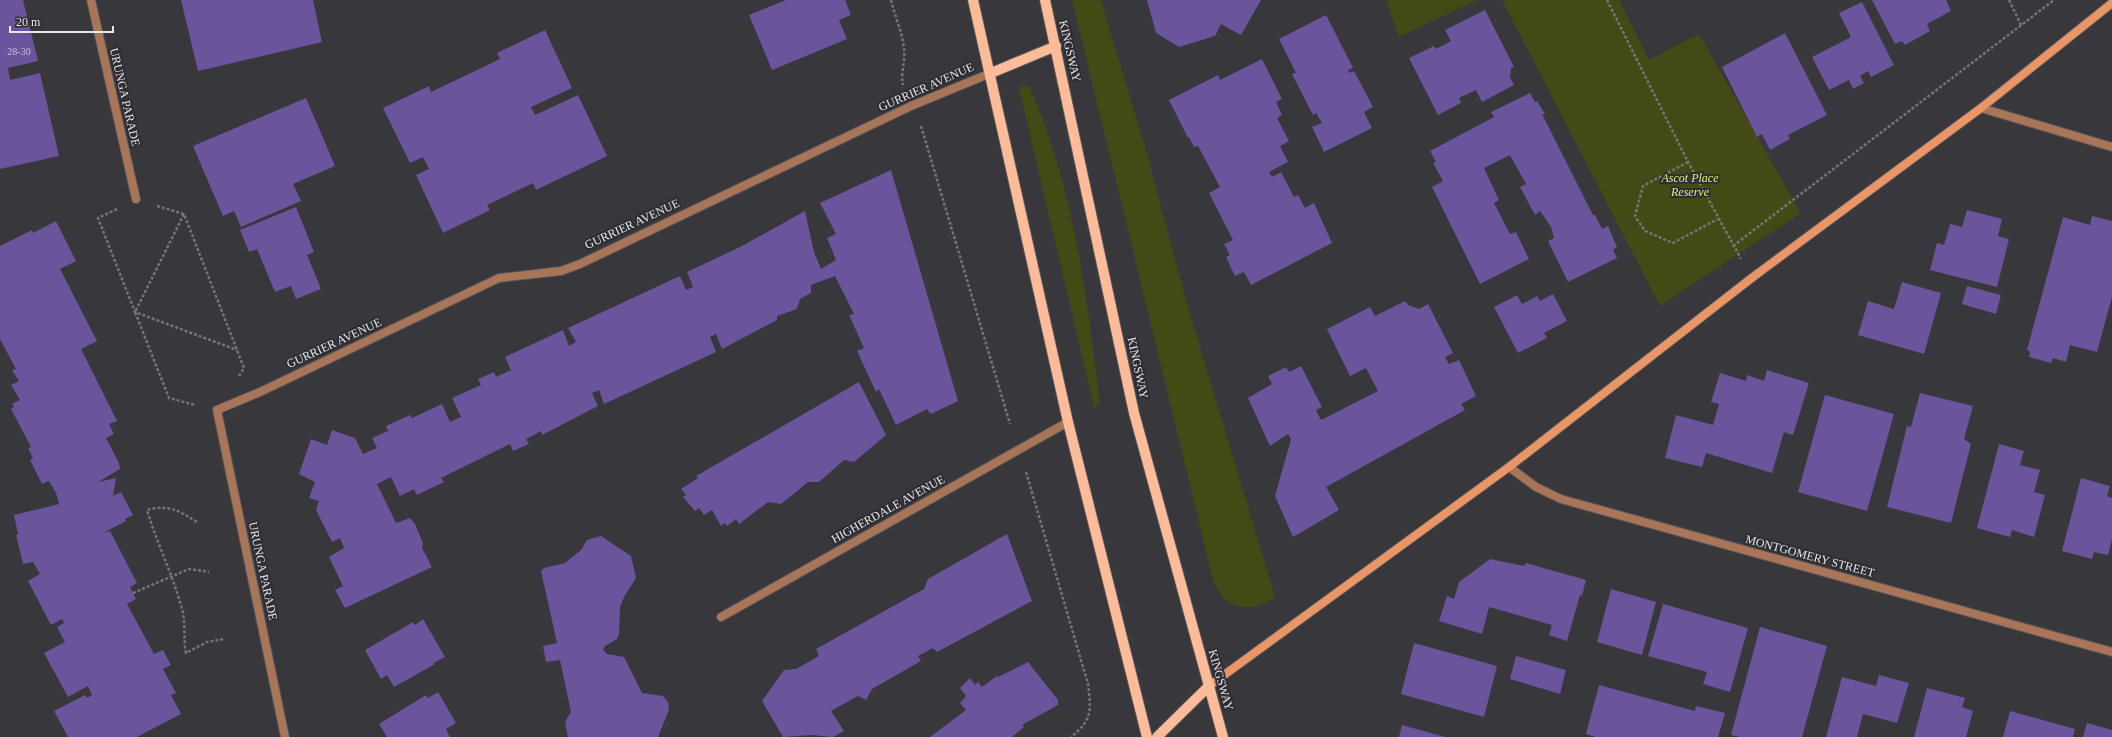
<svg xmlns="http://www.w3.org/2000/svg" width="2112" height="737" viewBox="0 0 2112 737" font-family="'Times New Roman',serif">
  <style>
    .green { fill: #444a16 }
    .building { fill: #6a549c }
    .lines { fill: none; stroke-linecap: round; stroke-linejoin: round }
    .street-casing { stroke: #545358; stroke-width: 10 }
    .secondary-casing { stroke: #545358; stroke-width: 10 }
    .primary-casing { stroke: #545358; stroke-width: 12 }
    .path { stroke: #757478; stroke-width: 2.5; stroke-dasharray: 3 2; stroke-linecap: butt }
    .street { stroke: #a97558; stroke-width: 8 }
    .secondary { stroke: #e89666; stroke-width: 8 }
    .primary { stroke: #fcbc99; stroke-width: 10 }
    .labels { text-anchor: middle; stroke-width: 4; stroke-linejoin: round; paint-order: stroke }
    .number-label { font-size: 10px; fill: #c8c2d6 }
    .street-label { font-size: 12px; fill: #e7e6ea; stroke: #2e2d32 }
    .park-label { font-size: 12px; font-style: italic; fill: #e0ef7a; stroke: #2e2d32 }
  </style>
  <rect width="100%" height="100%" fill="#38373c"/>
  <!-- green -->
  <g class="green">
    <path d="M 1072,0 L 1101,0 L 1147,154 L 1187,304 L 1275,597 C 1251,614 1223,610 1213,580 Z"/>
    <path d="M 1386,0 L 1477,0 L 1399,37 Z"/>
    <path d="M 1502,0 L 1619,0 L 1649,60 L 1699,34 L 1800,212 L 1798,215 L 1660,306 Z"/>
    <path d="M 1023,86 L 1029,86 C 1074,187 1087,297 1100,405 L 1094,407 L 1019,88 Z"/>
  </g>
  <!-- building -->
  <g class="building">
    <path d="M 0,0 L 23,0 L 38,61 L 8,68 L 10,80 L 40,73 L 59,156 L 0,169 Z"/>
    <path d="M 181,0 L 313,0 L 322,42 L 198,71 Z"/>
    <path d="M 786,0 L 845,0 L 851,15 L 839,20 L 847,39 L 772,70 L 749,15 Z"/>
    <path d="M 1147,0 L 1261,0 L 1241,35 L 1221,24 L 1215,36 L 1179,47 L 1156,33 Z"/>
    <path d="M 1872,0 L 1946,0 L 1951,11 L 1927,24 L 1930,31 L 1905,45 L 1902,41 L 1895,44 Z"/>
    <path d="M 1862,2 L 1894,65 L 1871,77 L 1868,71 L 1860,76 L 1864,83 L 1853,89 L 1849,80 L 1829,90 L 1812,57 L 1851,37 L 1839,13 Z"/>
    <path d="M 1485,10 L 1514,67 L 1511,68 L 1510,77 L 1514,85 L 1482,102 L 1476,90 L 1459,98 L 1461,103 L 1438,115 L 1409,58 L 1434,46 L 1436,49 L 1451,41 L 1445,30 Z"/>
    <path d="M 1326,15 L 1353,68 L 1348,70 L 1349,73 L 1354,71 L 1373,107 L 1364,112 L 1372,128 L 1324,152 L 1312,127 L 1322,123 L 1316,113 L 1313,115 L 1292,74 L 1296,73 L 1279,39 Z"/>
    <path d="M 545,30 L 572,88 L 531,107 L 535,115 L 578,95 L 607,156 L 536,190 L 533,183 L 487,205 L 490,210 L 443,233 L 416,175 L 429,169 L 423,157 L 410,163 L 383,108 L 429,86 L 431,92 L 500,59 L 497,53 Z"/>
    <path d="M 1785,33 L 1827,115 L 1788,135 L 1790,139 L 1770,150 L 1762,134 L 1757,137 L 1722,67 Z"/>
    <path d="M 1262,59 L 1282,99 L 1276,102 L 1282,115 L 1277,118 L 1289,141 L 1280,146 L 1288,162 L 1269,172 L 1272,177 L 1281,172 L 1294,197 L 1298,195 L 1305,208 L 1314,203 L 1332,243 L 1251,285 L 1244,272 L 1235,276 L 1226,257 L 1230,255 L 1224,244 L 1233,240 L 1209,193 L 1220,187 L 1198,146 L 1194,147 L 1189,137 L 1188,138 L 1169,100 L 1218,75 L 1220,80 Z"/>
    <path d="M 1530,93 L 1535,102 L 1537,101 L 1545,114 L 1542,114 L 1593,215 L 1595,215 L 1602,229 L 1608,226 L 1617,247 L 1613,250 L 1617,258 L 1568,282 L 1548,241 L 1554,238 L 1551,227 L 1540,211 L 1535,215 L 1520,187 L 1526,184 L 1510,155 L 1484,168 L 1499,200 L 1494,203 L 1510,234 L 1516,232 L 1529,259 L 1480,284 L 1432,187 L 1443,181 L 1433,163 L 1436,162 L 1430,151 L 1494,117 L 1491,112 Z"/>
    <path d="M 306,98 L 335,166 L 293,184 L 301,201 L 241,227 L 234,211 L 223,216 L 193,146 Z"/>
    <path d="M 891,170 L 958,401 L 931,414 L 927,409 L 896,425 L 879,389 L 876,392 L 857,351 L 864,348 L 849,315 L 854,314 L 835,276 L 811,285 L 811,293 L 800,299 L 797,309 L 777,316 L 777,320 L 722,349 L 716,334 L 710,337 L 716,352 L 604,404 L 599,390 L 592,393 L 598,406 L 542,435 L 541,431 L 526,439 L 529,444 L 513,451 L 510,444 L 441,478 L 444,482 L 417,495 L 414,489 L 400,496 L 391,477 L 377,484 L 396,523 L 410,518 L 415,524 L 423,543 L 422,548 L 432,567 L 345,608 L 335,590 L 343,586 L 329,557 L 344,548 L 340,538 L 332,542 L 316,510 L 319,501 L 309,498 L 315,482 L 299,474 L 311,439 L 327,445 L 332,430 L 355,438 L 363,454 L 377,448 L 372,438 L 388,431 L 386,426 L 410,415 L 412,418 L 442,404 L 450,422 L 461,417 L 452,398 L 481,385 L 478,379 L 494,372 L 496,377 L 511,370 L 505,357 L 563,330 L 569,346 L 576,342 L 568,328 L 680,276 L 686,290 L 693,287 L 687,272 L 742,246 L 805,211 L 814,252 L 821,269 L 836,260 L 827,238 L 836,234 L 820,203 Z"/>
    <path d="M 296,207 L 314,252 L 307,255 L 321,289 L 296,299 L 291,286 L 275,292 L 257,249 L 249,252 L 240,230 Z"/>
    <path d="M 1967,210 L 2002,219 L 1998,236 L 2009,239 L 1997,287 L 1930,270 L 1937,243 L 1944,245 L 1950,224 L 1962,227 Z"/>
    <path d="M 2092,216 L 2112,221 L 2112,297 L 2097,352 L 2070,345 L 2066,362 L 2053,358 L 2051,363 L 2029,357 L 2030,351 L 2027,350 L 2063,217 L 2090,225 Z"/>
    <path d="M 56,221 L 76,261 L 60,269 L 97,341 L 81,349 L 117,421 L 109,424 L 114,434 L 106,438 L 119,463 L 120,469 L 98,482 L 80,486 L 116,478 L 113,496 L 121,492 L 133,515 L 125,519 L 126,521 L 103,533 L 110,531 L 137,583 L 130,587 L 136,599 L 127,604 L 154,654 L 163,650 L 171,665 L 163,669 L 176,693 L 171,695 L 181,714 L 137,737 L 68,737 L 54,711 L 85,695 L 87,698 L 92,695 L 88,686 L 68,697 L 44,653 L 65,642 L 57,627 L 64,623 L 62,619 L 51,625 L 28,581 L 40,574 L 33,562 L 23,564 L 16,535 L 18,534 L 14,515 L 59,504 L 56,493 L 49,481 L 42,484 L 30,460 L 33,458 L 28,448 L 31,447 L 11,409 L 14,407 L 12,404 L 20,400 L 11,385 L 19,381 L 12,370 L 16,369 L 0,339 L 0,246 L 32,230 L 33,233 Z"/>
    <path d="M 1902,282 L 1941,293 L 1924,354 L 1858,335 L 1868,301 L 1894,309 Z"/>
    <path d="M 1967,286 L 2001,295 L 1996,314 L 1962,304 Z"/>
    <path d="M 1553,294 L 1567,321 L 1544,333 L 1547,338 L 1518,353 L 1494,307 L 1517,295 L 1522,304 L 1537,296 L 1540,301 Z"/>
    <path d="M 1405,301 L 1408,305 L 1419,309 L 1428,304 L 1453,353 L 1445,357 L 1449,364 L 1459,360 L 1476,396 L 1461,404 L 1465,410 L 1326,487 L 1339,510 L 1293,537 L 1275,496 L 1291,439 L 1288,434 L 1270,446 L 1248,398 L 1272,384 L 1268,376 L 1286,367 L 1289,372 L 1301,366 L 1322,407 L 1316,410 L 1321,420 L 1378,391 L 1366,368 L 1350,376 L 1327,329 L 1370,307 L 1375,316 Z"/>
    <path d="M 1767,370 L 1809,383 L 1793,435 L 1784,432 L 1772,473 L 1706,453 L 1702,467 L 1665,458 L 1676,415 L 1713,425 L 1719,404 L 1711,402 L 1720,373 L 1746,381 L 1747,375 L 1764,381 Z"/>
    <path d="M 859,382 L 886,435 L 854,462 L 844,460 L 819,482 L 808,482 L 781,504 L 768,502 L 739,524 L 736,519 L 727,526 L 725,523 L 721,526 L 712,510 L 704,515 L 699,508 L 695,511 L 683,497 L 686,495 L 681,489 L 698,478 L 696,476 Z"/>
    <path d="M 1920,393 L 1973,406 L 1964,439 L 1971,444 L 1951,523 L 1887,507 L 1907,426 L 1911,427 Z"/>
    <path d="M 1825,395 L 1894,414 L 1867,511 L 1798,492 Z"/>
    <path d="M 1999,444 L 2024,451 L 2020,465 L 2040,470 L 2034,492 L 2045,495 L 2034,537 L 2012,530 L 2010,537 L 1977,528 Z"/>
    <path d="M 2081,478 L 2110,486 L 2107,496 L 2112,498 L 2112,539 L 2108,555 L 2094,552 L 2092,559 L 2062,551 Z"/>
    <path d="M 1007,534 L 1032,601 L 937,652 L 933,648 L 918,656 L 921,661 L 872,689 L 866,700 L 858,696 L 831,711 L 844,731 L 833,737 L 812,735 L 783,737 L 762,701 L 784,670 L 796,669 L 819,656 L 816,649 L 924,589 L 928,579 Z"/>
    <path d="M 601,536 L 631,556 L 636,578 L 624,597 L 620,607 L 619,634 L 617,639 L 605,646 L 603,650 L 607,654 L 624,657 L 642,693 L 663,696 L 668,702 L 669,710 L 658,737 L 568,737 L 565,722 L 571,712 L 560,660 L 546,662 L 543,646 L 557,643 L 541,571 L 544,568 L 565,563 L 581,550 L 587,540 Z"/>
    <path d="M 1490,559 L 1524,566 L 1526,563 L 1586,580 L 1582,596 L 1580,595 L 1567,641 L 1549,635 L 1552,625 L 1489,607 L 1482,634 L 1439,621 L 1447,596 L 1454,599 L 1459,582 Z"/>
    <path d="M 1611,589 L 1656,602 L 1642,655 L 1597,642 Z"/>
    <path d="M 1663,604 L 1748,628 L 1730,692 L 1703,684 L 1707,672 L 1648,656 Z"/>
    <path d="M 423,619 L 445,657 L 433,663 L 435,664 L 394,687 L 387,675 L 381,679 L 365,650 L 413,622 L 415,625 Z"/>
    <path d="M 1760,627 L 1827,646 L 1802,737 L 1740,737 L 1731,735 Z"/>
    <path d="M 1414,643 L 1497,666 L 1484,717 L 1401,694 Z"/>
    <path d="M 1516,656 L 1566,670 L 1560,694 L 1510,679 Z"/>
    <path d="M 1028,662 L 1058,700 L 1058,705 L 1022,725 L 1024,727 L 1012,737 L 930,737 L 966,710 L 960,703 L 966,696 L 960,688 L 970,678 L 975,685 L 978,682 L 982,687 L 997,676 L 998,677 Z"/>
    <path d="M 1879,675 L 1909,683 L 1897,723 L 1863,714 L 1857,737 L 1826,737 L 1842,677 L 1876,686 Z"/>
    <path d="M 1599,685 L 1695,711 L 1696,706 L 1725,713 L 1718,737 L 1596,737 L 1586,734 Z"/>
    <path d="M 1927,688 L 1965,698 L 1962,707 L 1973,711 L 1966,737 L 1914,737 Z"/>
    <path d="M 438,692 L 456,723 L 446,729 L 450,737 L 387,737 L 379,724 L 426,695 L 428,698 Z"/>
    <path d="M 2010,711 L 2075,729 L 2073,737 L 2003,737 Z"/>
    <path d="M 2087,723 L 2112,730 L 2112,737 L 2083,737 Z"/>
    <path d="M 1402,725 L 1445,737 L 1399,737 Z"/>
  </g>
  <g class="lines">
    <!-- street casing -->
    <g class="street-casing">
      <g id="street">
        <path d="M 91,0 L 136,199"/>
        <path d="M 1981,108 L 2112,147"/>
        <path d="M 1509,467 L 1536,487 L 1561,499 L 2112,652"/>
        <path d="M 721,617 L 1068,422"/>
        <path d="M 285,737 L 217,410 L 260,392 L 499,278 L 561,271 L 580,264 L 911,106 L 991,73"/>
      </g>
    </g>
    <!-- secondary casing -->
    <g class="secondary-casing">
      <path id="secondary" d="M 1209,686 L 1509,467 L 1753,277 L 1981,108 L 2112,3"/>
    </g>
    <!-- primary casing -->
    <g class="primary-casing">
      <g id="primary">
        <path d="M 973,0 L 1068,422 L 1147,737"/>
        <path d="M 1045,0 L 1134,413 L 1223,737"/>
        <path d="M 991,73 L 1056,46"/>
        <path d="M 1157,737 L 1209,686"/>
      </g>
    </g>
    <!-- path -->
    <g class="path">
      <path d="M 891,0 C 895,16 902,32 904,48 C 906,61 900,73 903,85"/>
      <path d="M 1607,0 L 1688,162 L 1741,259"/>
      <path d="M 2009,0 L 2021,25"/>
      <path d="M 921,126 L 1010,424"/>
      <path d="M 1688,162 L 1643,186 L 1635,216 L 1645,231 L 1673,243 L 1718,219"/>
      <path d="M 157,206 L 184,214 L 244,368 L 239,376"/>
      <path d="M 117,209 L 98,218 L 135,312 L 237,350"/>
      <path d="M 184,214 L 135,312 L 169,398 L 195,405"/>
      <path d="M 1733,246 L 2054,0"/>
      <path d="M 1026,472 L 1088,684 C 1091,709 1093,720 1071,737"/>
      <path d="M 197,522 C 179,511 170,504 147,510 C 157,544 173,575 182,609 C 186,623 183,639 186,653 L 207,642 L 224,639"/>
      <path d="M 133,593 L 189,569 L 209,572"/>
    </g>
    <!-- street -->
    <use href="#street" class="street"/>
    <!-- secondary -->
    <use href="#secondary" class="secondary"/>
    <!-- primary -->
    <use href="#primary" class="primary"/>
  </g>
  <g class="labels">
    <!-- number labels -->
    <g class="number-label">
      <text x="19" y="55">28-30</text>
    </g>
    <!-- street labels -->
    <g class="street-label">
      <text transform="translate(1070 51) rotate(77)" y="4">KINGSWAY</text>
      <text transform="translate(926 87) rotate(-24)" y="4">GURRIER AVENUE</text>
      <text transform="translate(125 97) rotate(77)" y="4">URUNGA PARADE</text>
      <text transform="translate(632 224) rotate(-25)" y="4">GURRIER AVENUE</text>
      <text transform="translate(334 343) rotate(-25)" y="4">GURRIER AVENUE</text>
      <text transform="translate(1138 368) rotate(78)" y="4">KINGSWAY</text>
      <text transform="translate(888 509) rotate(-29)" y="4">HIGHERDALE AVENUE</text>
      <text transform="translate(1810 556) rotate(15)" y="4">MONTGOMERY STREET</text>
      <text transform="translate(263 571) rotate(78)" y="4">URUNGA PARADE</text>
      <text transform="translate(1221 680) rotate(74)" y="4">KINGSWAY</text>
    </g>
    <!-- park labels -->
    <g class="park-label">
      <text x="1690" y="182">Ascot Place<tspan x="1690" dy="14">Reserve</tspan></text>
    </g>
  </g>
  <!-- scale -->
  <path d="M10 26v6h103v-6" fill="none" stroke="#e7e6ea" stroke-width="2"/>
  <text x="16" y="26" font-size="12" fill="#e7e6ea" stroke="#2e2d32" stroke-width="3" paint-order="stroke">20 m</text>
</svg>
